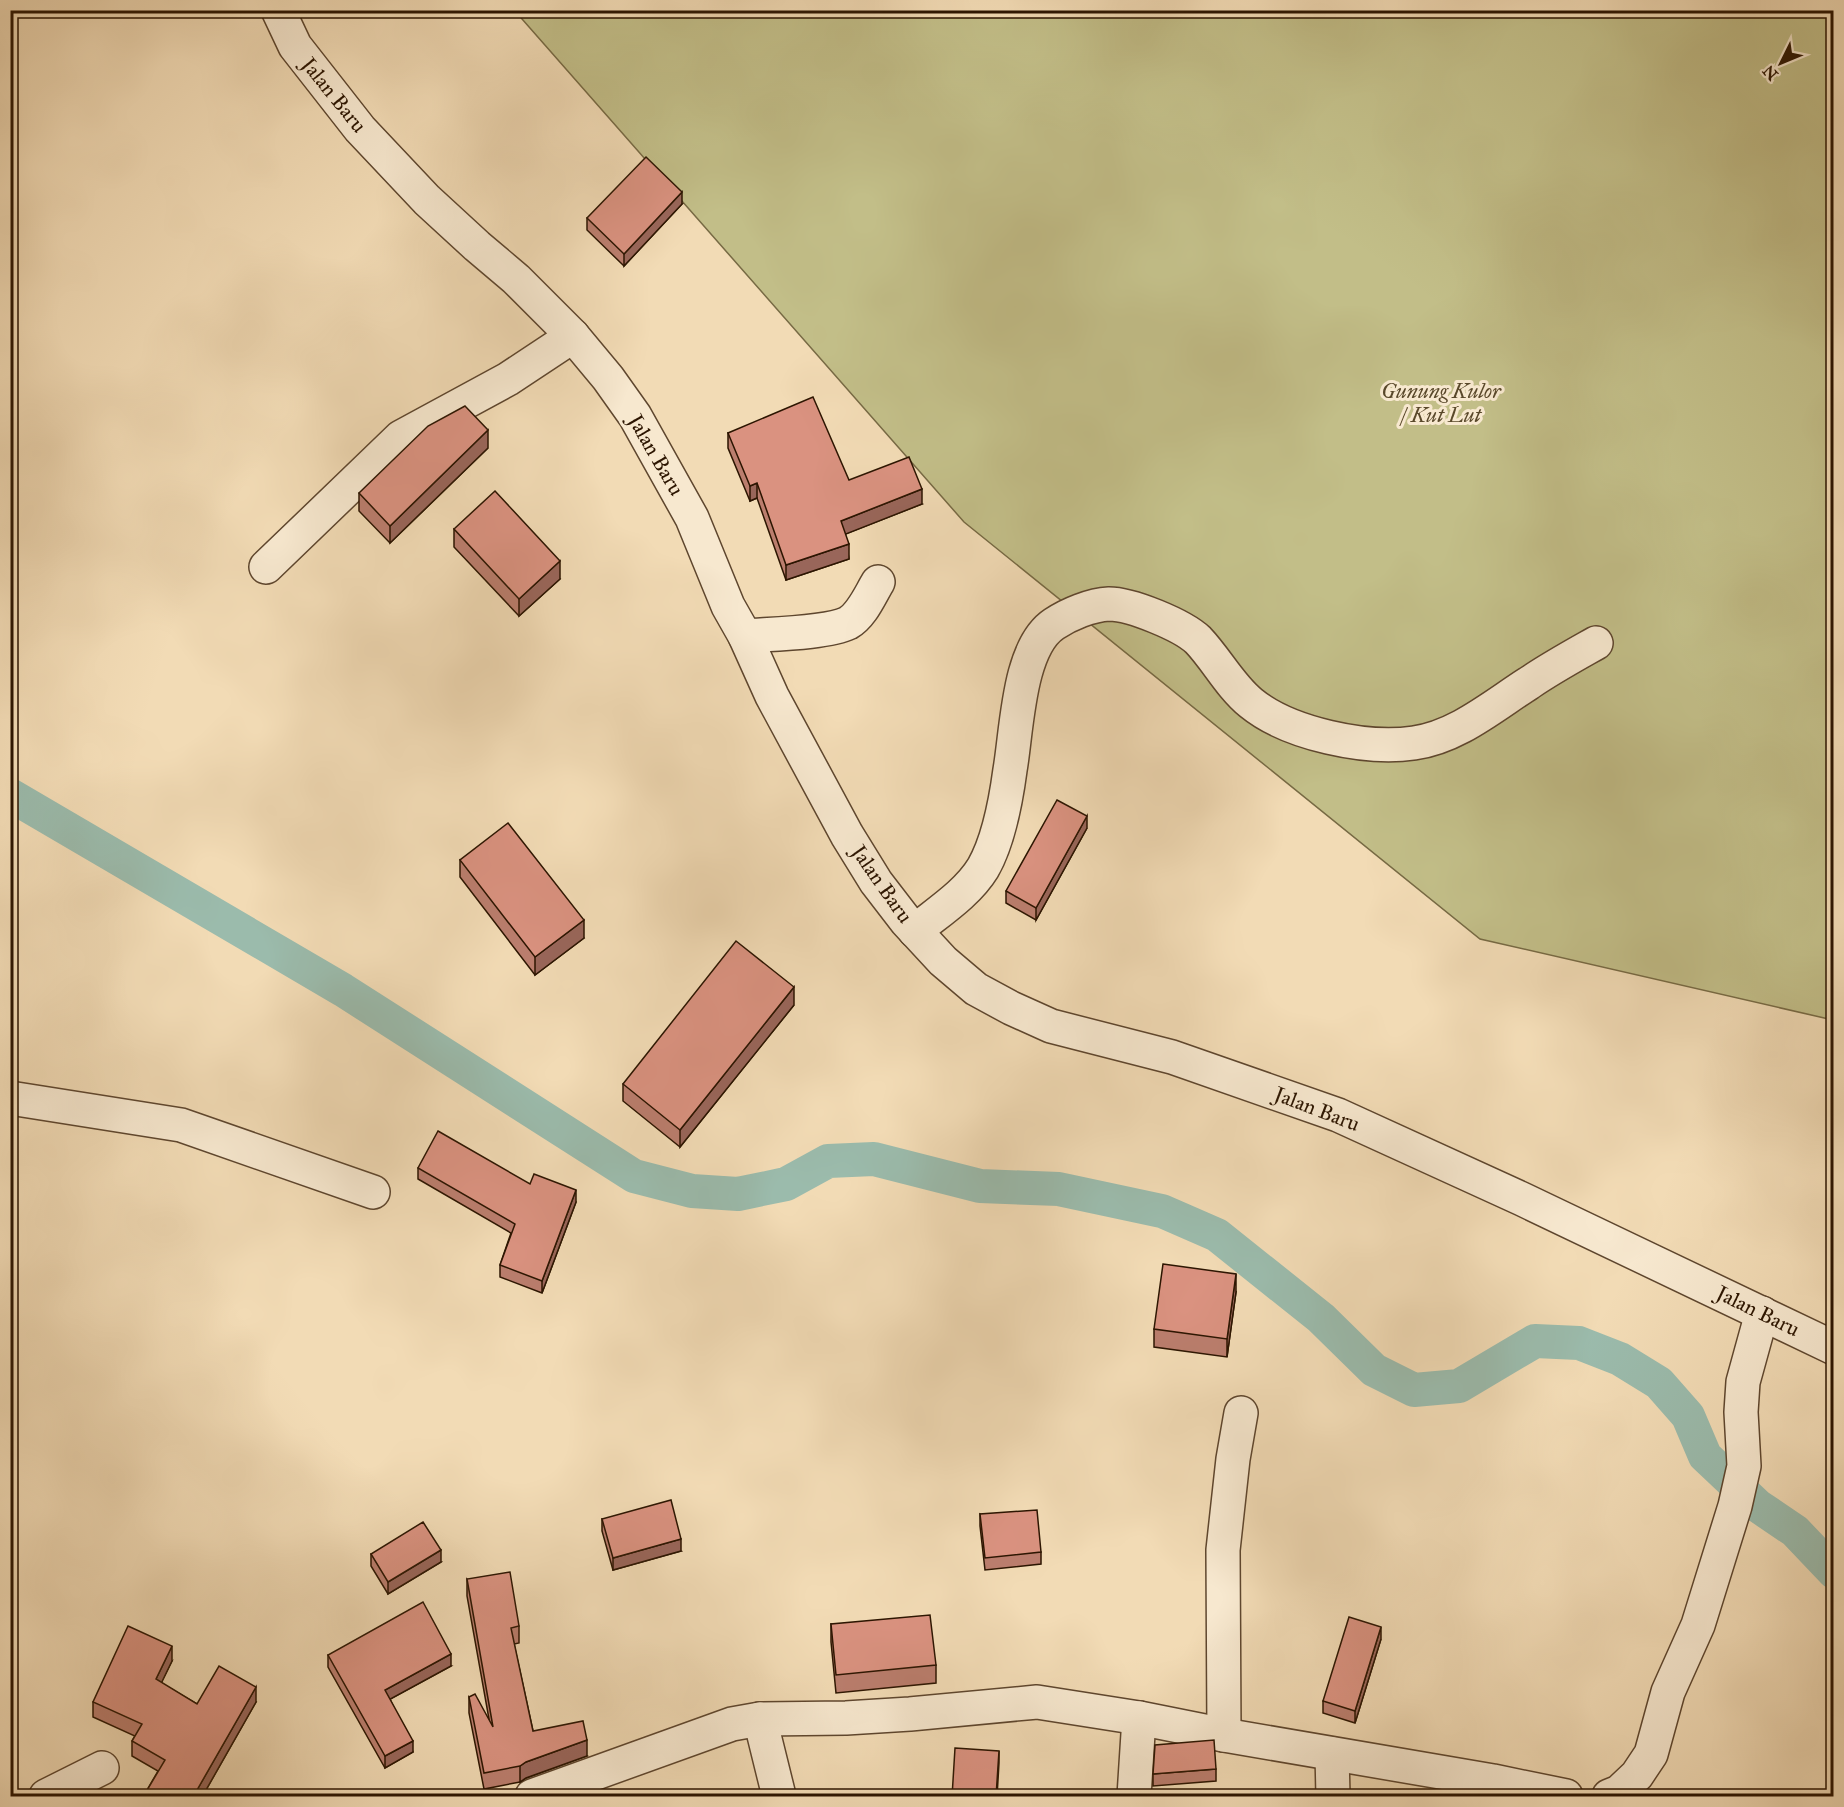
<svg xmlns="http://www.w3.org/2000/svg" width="1844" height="1807" viewBox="0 0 1844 1807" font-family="'IM FELL Great Primer',serif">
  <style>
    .green { fill: #c2be88; stroke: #776a44; stroke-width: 1.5 }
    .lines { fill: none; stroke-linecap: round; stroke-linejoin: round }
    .canal { stroke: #9bbbac; stroke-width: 34 }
    .minor-casing { stroke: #5e462e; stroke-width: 36 }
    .minor { stroke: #f7e8cf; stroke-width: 33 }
    .wall { fill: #bb7e6e; stroke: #2c1501; stroke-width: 1.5 }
    .shaded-wall { fill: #99665a; stroke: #2c1501; stroke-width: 1.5 }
    .building { fill: #da9280; stroke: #2c1501; stroke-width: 1.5 }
    .labels { text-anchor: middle; stroke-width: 6; stroke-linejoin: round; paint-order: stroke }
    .street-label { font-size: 21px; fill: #2c1501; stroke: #f7e8cf }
    .park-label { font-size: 21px; font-style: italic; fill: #59482a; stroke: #f7e8cf }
  </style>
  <rect width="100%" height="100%" fill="#f2dbb5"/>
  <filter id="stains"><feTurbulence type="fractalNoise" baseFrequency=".00333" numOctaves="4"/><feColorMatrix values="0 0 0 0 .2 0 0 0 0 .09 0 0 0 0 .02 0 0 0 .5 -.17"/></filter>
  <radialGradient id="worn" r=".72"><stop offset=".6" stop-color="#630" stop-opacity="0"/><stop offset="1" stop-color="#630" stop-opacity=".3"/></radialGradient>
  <!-- green -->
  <path class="green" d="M 515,11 L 1833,11 L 1833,1020 L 1480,939 L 964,522 Z"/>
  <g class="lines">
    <!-- canal -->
    <path class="canal" d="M 10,795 L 343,990 L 634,1176 L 692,1191 L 738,1194 L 786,1184 L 828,1161 L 874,1159 L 980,1186 L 1059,1189 L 1162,1211 L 1217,1235 L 1321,1318 L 1374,1370 L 1414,1390 L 1459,1386 L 1535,1341 L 1579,1343 L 1620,1359 L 1659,1383 L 1688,1416 L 1705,1456 L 1758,1506 L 1795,1531 L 1834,1572"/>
    <!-- minor casing -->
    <g class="minor-casing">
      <g id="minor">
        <path d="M 278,10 L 295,46 L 360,129 L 427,200 L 477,246 L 516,279 L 573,336 L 608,378 L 635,416 L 692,518 L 728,606 L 745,636 L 772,696 L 847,835 L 876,882 L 906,921 L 943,961 L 976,989 L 1011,1008 L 1051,1026 L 1172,1057 L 1338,1115 L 1522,1199 L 1834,1348"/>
        <path d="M 266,567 L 401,437 L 508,379 L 573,336"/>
        <path d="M 745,636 C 769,634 828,633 848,623 C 862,615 870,595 878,582"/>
        <path d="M 915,931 C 938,912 967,894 983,868 C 998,842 1006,800 1010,770 C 1017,730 1018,648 1054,624 C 1069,614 1091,605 1109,604 C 1131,604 1182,625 1198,640 C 1217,660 1230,686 1251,703 C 1289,734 1366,750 1414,743 C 1457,737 1493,706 1529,683 C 1551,668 1573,656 1596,643"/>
        <path d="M 10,1098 L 181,1125 L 373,1192"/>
        <path d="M 760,1719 L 779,1796"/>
        <path d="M 1224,1735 L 1223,1550 L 1233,1459 L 1241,1413"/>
        <path d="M 1332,1754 L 1333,1796"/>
        <path d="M 46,1796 L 102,1768"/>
        <path d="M 532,1796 L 732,1724 L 760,1719 L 846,1718 L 910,1714 L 1037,1702 L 1139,1718 L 1224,1735 L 1493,1781 L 1566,1796"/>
        <path d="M 1134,1796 L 1139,1718"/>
        <path d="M 1609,1796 L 1619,1792 L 1637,1775 L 1651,1754 L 1668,1692 L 1698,1625 L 1735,1506 L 1744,1466 L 1741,1412 L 1743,1382 L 1762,1313"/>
      </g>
    </g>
    <!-- minor -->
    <use href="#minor" class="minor"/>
  </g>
  <!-- wall -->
  <g class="wall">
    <path d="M 682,204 L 624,266 L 587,230 L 587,218 Z"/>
    <path d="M 728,433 L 849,480 L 922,504 L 845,534 L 849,559 L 786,580 L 757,498 L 750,501 L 728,448 Z"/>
    <path d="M 488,448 L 390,543 L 359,511 L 359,493 Z"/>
    <path d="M 454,529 L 560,579 L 519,616 L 454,547 Z"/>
    <path d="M 1087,828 L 1036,920 L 1006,903 L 1006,891 Z"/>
    <path d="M 460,860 L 584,938 L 535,975 L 460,877 Z"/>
    <path d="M 794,1005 L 680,1147 L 623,1101 L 623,1084 Z"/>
    <path d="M 418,1168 L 530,1184 L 576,1202 L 542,1293 L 500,1277 L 500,1265 L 511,1233 L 418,1179 Z"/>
    <path d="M 1236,1292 L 1227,1357 L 1154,1347 L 1154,1329 Z"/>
    <path d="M 980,1514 L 1041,1552 L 1041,1564 L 985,1570 L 980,1526 Z"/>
    <path d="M 602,1519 L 681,1551 L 613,1570 L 602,1531 Z"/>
    <path d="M 371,1554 L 441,1562 L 388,1594 L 371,1566 Z"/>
    <path d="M 467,1579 L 519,1626 L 519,1643 L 514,1644 L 533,1731 L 587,1756 L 526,1778 L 520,1782 L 484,1789 L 469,1713 L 469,1697 L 489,1719 L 467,1596 Z"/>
    <path d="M 831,1624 L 936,1665 L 936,1683 L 836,1693 L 831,1642 Z"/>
    <path d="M 1381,1639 L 1355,1723 L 1323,1713 L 1323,1701 Z"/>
    <path d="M 328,1655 L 451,1666 L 390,1699 L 413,1752 L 385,1768 L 328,1667 Z"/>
    <path d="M 172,1661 L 161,1683 L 197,1704 L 256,1702 L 202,1797 L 143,1797 L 158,1771 L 132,1756 L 132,1741 L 135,1736 L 93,1717 L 93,1702 Z"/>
    <path d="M 1216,1769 L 1216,1781 L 1153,1786 L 1153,1774 Z"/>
  </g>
  <!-- shaded-wall -->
  <g class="shaded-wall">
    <path d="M 682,192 L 682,204 L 624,266 L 624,254 Z"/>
    <path d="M 488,430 L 488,448 L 390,543 L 390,526 Z"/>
    <path d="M 757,483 L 757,498 L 750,501 L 750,486 Z"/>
    <path d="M 922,489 L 922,504 L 841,536 L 841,521 Z"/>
    <path d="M 849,544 L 849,559 L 786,580 L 786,565 Z"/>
    <path d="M 560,561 L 560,579 L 519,616 L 519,599 Z"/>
    <path d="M 1087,816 L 1087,828 L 1036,920 L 1036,908 Z"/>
    <path d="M 584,920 L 584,938 L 535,975 L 535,957 Z"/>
    <path d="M 794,987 L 794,1005 L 680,1147 L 680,1130 Z"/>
    <path d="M 576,1190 L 576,1202 L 542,1293 L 542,1281 Z"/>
    <path d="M 1236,1274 L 1236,1292 L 1227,1357 L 1227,1339 Z"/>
    <path d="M 681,1539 L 681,1551 L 613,1570 L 613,1558 Z"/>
    <path d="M 441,1550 L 441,1562 L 388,1594 L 388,1582 Z"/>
    <path d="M 1381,1627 L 1381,1639 L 1355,1723 L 1355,1711 Z"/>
    <path d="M 172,1646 L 172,1661 L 156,1694 L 156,1679 Z"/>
    <path d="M 451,1654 L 451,1666 L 385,1702 L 385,1690 Z"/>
    <path d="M 256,1687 L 256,1702 L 202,1797 L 193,1797 Z"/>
    <path d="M 587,1740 L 587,1756 L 526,1778 L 520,1782 L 520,1766 L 526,1762 Z"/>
    <path d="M 413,1741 L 413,1752 L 385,1768 L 385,1756 Z"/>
    <path d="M 999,1751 L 999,1763 L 997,1797 L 996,1797 Z"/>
  </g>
  <!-- building -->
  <g class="building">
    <path d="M 646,157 L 682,192 L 624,254 L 587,218 Z"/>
    <path d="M 813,397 L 849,480 L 909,457 L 922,489 L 841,521 L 849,544 L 786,565 L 757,483 L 750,486 L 728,433 Z"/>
    <path d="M 465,406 L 488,430 L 390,526 L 359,493 L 428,426 Z"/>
    <path d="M 495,491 L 560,561 L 519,599 L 454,529 Z"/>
    <path d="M 1057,800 L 1087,816 L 1036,908 L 1006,891 Z"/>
    <path d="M 508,823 L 584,920 L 535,957 L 460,860 Z"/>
    <path d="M 736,941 L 794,987 L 680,1130 L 623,1084 Z"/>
    <path d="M 438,1131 L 530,1184 L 534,1174 L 576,1190 L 542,1281 L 500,1265 L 515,1224 L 418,1168 Z"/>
    <path d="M 1163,1264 L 1236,1274 L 1227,1339 L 1154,1329 Z"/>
    <path d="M 671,1500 L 681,1539 L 613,1558 L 602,1519 Z"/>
    <path d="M 1037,1510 L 1041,1552 L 985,1558 L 980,1514 Z"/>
    <path d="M 423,1522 L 441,1550 L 388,1582 L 371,1554 Z"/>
    <path d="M 510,1572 L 519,1626 L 511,1628 L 533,1731 L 583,1721 L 587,1740 L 526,1762 L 520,1766 L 484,1773 L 469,1697 L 475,1694 L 493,1727 L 467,1579 Z"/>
    <path d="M 423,1602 L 451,1654 L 385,1690 L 413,1741 L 385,1756 L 328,1655 Z"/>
    <path d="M 930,1615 L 936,1665 L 836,1675 L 831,1624 Z"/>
    <path d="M 1349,1617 L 1381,1627 L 1355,1711 L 1323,1701 Z"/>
    <path d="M 128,1626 L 172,1646 L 156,1679 L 197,1704 L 219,1666 L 256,1687 L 193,1797 L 143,1797 L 165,1760 L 132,1741 L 142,1724 L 93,1702 Z"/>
    <path d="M 1214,1740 L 1216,1769 L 1153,1774 L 1155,1745 Z"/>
    <path d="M 955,1748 L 999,1751 L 996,1797 L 952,1797 Z"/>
  </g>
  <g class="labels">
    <!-- street labels -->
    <g class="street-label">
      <text transform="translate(334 95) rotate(51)" y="7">Jalan Baru</text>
      <text transform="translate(656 455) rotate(60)" y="7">Jalan Baru</text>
      <text transform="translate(882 884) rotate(55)" y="7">Jalan Baru</text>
      <text transform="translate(1317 1109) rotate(21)" y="7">Jalan Baru</text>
      <text transform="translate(1758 1311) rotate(26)" y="7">Jalan Baru</text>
    </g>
    <!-- park labels -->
    <g class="park-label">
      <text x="1441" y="398">Gunung Kulor<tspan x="1441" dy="24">/ Kut Lut</tspan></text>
    </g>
  </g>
  <!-- margin -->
  <rect width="1844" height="1807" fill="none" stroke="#f2dbb5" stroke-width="36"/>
  <rect x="12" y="12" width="1820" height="1783" fill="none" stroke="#2c1501" stroke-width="3"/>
  <rect x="18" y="18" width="1808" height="1771" fill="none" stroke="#2c1501" stroke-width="1.5"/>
  <!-- north arrow -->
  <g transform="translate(1781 63) rotate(227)" stroke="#f7e8cf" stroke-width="4.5" paint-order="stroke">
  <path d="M0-4.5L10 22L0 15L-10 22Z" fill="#2c1501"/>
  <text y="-9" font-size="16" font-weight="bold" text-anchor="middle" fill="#2c1501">N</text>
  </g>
  <rect width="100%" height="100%" filter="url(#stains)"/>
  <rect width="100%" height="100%" fill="url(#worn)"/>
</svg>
